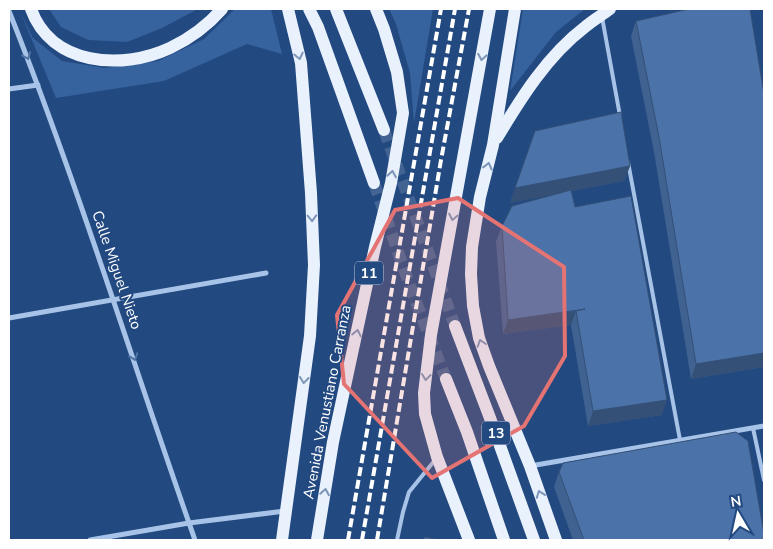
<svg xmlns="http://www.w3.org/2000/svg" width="773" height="549" viewBox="0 0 773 549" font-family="'Nunito Sans',sans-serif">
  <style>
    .green { fill: #36629e }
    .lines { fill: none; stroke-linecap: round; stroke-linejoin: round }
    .primary-tunnel { stroke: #436493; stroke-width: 12; stroke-dasharray: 12 6; stroke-linecap: butt }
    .lane { stroke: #a7c3e7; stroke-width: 4 }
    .street { stroke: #a7c3e7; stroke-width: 5 }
    .primary { stroke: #e9f1fd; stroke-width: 12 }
    .rail { stroke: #fff; stroke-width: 4; stroke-dasharray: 9 4; stroke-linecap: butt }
    .wall { fill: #406291 }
    .shaded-wall { fill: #345076 }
    .building { fill: #4b72a9; stroke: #345076 }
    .oneway { stroke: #5174a4 }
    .oneway2 { stroke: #7c95b8 }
    .marked { fill: #e47373; fill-opacity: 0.2; stroke: #e47373; stroke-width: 4; stroke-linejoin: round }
    .labels { text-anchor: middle; stroke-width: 4; stroke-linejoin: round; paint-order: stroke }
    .shield { fill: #224980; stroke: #bdc8d9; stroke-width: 1 }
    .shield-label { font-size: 14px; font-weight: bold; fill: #fff }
    .street-label { font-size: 15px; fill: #fff; stroke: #224980 }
  </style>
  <rect width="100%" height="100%" fill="#224980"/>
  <!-- green -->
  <g class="green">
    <path d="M 49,9 L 198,9 L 162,28 L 127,42 L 88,40 L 61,27 Z"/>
    <path d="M 235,9 L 271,9 L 282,54 L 247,44 L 164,81 L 56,98 L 20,11 L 33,38 L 62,61 L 105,68 L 158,61 L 204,39 Z"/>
    <path d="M 389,9 L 433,9 L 414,123 L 410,73 L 396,24 Z"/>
    <path d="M 523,9 L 585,9 L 556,32 L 510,91 Z"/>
  </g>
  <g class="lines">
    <!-- primary-tunnel -->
    <g class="primary-tunnel">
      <path d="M 384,130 L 455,326"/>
      <path d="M 374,183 L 411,289 L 446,379"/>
    </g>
    <!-- lane -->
    <g class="lane">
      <path d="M 602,17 L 620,116"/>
      <path d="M 628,162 L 680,440"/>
      <path d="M 753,428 L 764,480"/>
      <path d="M 397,540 L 403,512 L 409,492 L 435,460"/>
    </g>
    <!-- street -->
    <g class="street">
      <path d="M 9,11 C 78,185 133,364 195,540"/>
      <path d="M 9,89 L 38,85"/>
      <path d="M 9,318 L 266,273"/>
      <path d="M 530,466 L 764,426"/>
      <path d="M 90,540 L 189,523 L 285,511"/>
    </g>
    <!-- primary -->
    <g class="primary">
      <path d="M 31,9 C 51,65 121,71 170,48 C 189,39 208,25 222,9"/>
      <path d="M 309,9 L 318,27 L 374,183"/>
      <path d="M 336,9 L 384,130"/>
      <path d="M 515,9 L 493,145 L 480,197 L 472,247 L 471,274 L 473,306 L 479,338 L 489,366 L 530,466 L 556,540"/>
      <path d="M 497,138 C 521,98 547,56 585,27 C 593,20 602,15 610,9"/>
      <path d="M 455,326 L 490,418 L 534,540"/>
      <path d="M 446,379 L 467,432 L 504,540"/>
      <path d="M 282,540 L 310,336 L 314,265 L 311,193 L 301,63 L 288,9"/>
      <path d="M 317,540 L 333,442 L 375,247 L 391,183 L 403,113 L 397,72 L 384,29 L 376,9"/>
      <path d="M 469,540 L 437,457 L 425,414 L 424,393 L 431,335 L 490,9"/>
    </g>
    <!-- rail -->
    <g class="rail">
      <path d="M 348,540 L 441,9"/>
      <path d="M 362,540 L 455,9"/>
      <path d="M 377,540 L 441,160 L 469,9"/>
    </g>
  </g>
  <!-- wall -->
  <g class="wall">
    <path d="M 636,21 L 764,367 L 691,379 L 654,152 L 631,36 Z"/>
    <path d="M 535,131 L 630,166 L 624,181 L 571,191 L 575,207 L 662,415 L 588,426 L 571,325 L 503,334 L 496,241 L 502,226 L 559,193 L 510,203 Z"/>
    <path d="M 559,472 L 764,540 L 573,540 L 554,487 Z"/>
  </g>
  <!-- shaded-wall -->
  <g class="shaded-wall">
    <path d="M 630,166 L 624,181 L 510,203 L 515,188 Z"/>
    <path d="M 576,311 L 571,325 L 503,334 L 508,320 Z"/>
    <path d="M 764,353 L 764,367 L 691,379 L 696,364 Z"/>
    <path d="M 667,400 L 662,415 L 588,426 L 593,411 Z"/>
  </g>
  <!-- building -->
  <g class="building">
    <path d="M 689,9 L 750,9 L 764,94 L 764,353 L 696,364 L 659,137 L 636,21 Z"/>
    <path d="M 621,112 L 630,166 L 515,188 L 535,131 Z"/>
    <path d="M 571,190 L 575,207 L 631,196 L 667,400 L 593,411 L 576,311 L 585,309 L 508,320 L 502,226 L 512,206 Z"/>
    <path d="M 736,432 L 748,441 L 764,534 L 764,540 L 584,540 L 559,472 L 563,463 Z"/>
    <path d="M 424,537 L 442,540 L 424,540 Z"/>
  </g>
  <!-- one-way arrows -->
  <defs><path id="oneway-chevron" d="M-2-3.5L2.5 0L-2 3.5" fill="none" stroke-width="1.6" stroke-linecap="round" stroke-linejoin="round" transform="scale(1.25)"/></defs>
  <g class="oneway">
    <use href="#oneway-chevron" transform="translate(27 56) rotate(68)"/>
    <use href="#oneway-chevron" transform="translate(134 357) rotate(71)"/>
  </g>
  <g class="oneway2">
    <use href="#oneway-chevron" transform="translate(299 56) rotate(77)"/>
    <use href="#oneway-chevron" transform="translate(482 57) rotate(100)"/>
    <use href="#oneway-chevron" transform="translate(488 166) rotate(-76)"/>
    <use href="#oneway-chevron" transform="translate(392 174) rotate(-81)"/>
    <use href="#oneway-chevron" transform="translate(453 217) rotate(101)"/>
    <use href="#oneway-chevron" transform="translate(312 218) rotate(88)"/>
    <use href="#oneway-chevron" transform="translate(357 333) rotate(-78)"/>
    <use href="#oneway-chevron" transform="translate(481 343) rotate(-108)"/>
    <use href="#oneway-chevron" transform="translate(426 377) rotate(97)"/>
    <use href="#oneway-chevron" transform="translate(304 380) rotate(97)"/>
    <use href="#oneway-chevron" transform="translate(325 492) rotate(-80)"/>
    <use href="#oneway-chevron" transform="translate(540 494) rotate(-110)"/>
  </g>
  <!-- marked area -->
  <path class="marked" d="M 458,198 L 564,267 L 565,356 L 524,426 L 432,478 L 344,384 L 337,315 L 395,210 Z"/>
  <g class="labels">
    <!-- shield labels -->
    <g class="shield">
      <rect x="355" y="261.5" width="28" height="23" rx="4"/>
      <rect x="482" y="421.5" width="28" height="23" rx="4"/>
    </g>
    <g class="shield-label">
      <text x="369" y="278">11</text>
      <text x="496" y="438">13</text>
    </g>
    <!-- street labels -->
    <g class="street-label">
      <text transform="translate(117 270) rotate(71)" y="5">Calle Miguel Nieto</text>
      <text transform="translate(327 402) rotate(-79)" y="5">Avenida Venustiano Carranza</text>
    </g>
  </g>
  <!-- border -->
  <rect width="773" height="549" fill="none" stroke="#ffffff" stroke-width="20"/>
  <!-- north arrow -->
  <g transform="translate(738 514) rotate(351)" stroke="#224980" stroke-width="4" paint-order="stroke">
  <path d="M0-4L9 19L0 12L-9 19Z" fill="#ffffff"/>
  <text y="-8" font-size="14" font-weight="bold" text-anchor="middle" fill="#ffffff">N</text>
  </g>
</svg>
